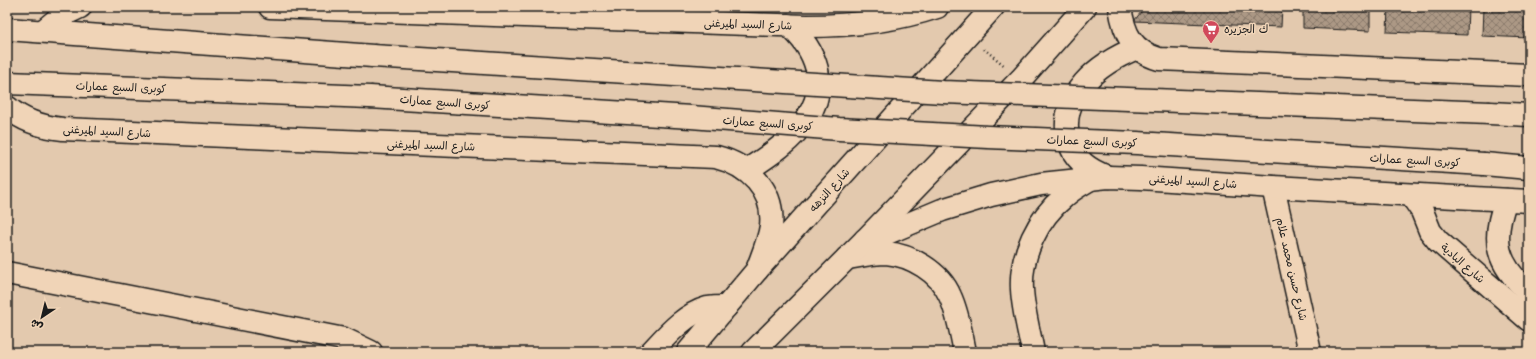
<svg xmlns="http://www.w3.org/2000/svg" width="1536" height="359" viewBox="0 0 1536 359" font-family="'Playpen Sans','Playpen Sans Arabic',sans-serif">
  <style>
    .building { fill: url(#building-cross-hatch); stroke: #1c1c1c }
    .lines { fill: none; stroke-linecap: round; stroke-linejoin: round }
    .minor-casing { stroke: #1c1c1c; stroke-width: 25 }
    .major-casing { stroke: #1c1c1c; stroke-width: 25 }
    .path { stroke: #1c1c1c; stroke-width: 2.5; stroke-dasharray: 1 3; stroke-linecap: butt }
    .minor { stroke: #f0d4b7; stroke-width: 22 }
    .major { stroke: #f0d4b7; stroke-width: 22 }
    .major-bridge-casing { stroke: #1c1c1c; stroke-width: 25; stroke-linecap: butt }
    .major-bridge { stroke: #f0d4b7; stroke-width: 22 }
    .labels { text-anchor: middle; stroke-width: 3; stroke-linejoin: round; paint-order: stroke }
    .street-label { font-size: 11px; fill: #1c1c1c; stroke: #f0d4b7 }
    .poi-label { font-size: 11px; fill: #1c1c1c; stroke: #f0d4b7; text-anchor: start }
  </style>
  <defs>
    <pattern id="building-cross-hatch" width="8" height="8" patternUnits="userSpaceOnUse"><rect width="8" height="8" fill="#ac9885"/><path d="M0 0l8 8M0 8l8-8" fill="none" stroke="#8b7b6c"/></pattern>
  </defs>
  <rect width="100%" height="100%" fill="#e3c9ae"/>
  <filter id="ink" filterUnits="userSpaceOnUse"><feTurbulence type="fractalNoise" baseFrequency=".025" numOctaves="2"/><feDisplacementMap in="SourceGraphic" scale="8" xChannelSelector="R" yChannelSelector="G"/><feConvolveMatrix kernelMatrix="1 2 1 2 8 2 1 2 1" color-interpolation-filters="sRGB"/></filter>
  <g filter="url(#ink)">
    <!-- building -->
    <g class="building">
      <path d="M 1145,7 L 1282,7 L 1281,27 L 1134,21 Z"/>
      <path d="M 1303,7 L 1370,7 L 1370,31 L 1303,28 Z"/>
      <path d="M 1388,7 L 1468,7 L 1467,35 L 1387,32 Z"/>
      <path d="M 1483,7 L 1529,7 L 1529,38 L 1482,36 Z"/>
    </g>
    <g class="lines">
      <!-- minor casing -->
      <g class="minor-casing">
        <g id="minor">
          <path d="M 270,7 L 807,26 C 851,26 895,21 937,7"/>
          <path d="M 43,31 L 61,16 L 80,7"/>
          <path d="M 7,107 C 23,121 42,127 63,129 L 716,157 C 748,165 775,190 771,226 C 769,241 762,256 757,270"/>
          <path d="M 747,170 C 769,156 793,140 807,118 C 830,85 816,49 788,25"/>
          <path d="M 1273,187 L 1310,352"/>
          <path d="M 1411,195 L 1422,211 L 1430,231 L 1438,241 L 1529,320"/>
          <path d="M 1506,200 C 1491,240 1496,264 1529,292"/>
          <path d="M 847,258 C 860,256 873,253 886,253 C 911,255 940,272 950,296 C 958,313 961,333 965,352"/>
          <path d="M 7,273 L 344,339 L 371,352"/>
          <path d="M 1033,352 C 1029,331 1023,310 1022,289 C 1020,255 1038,218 1064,197 C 1072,189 1082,184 1092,178"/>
        </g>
      </g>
      <!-- major casing -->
      <g class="major-casing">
        <g id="major">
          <path d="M 1120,7 C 1124,34 1132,51 1159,59 L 1529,75"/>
          <path d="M 7,29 L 373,56"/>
          <path d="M 7,83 L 370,97"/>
          <path d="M 1490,113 L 1529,115"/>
          <path d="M 1484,164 L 1529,168"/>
          <path d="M 1108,177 C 1091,171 1074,160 1069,141 C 1057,95 1099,63 1137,48"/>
          <path d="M 865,240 L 880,236 L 942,210 L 991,195 L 1041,184 L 1108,177 L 1141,178 L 1273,187 L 1529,201"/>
          <path d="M 651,352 C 667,335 685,314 707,308 C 713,307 720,307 726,307"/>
          <path d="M 688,352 L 757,270 L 993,7"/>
          <path d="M 753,352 L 865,240 L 1021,79 L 1085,7"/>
        </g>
      </g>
      <!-- path -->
      <path class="path" d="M 984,49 L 1005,66"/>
      <!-- minor -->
      <use href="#minor" class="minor"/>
      <!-- major -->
      <use href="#major" class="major"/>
      <!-- major-bridge casing -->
      <g class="major-bridge-casing">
        <g id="major-bridge">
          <path d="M 373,56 L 943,92 L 1490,113"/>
          <path d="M 370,97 L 691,117 L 839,129 L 988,137 L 1137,143 L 1484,164"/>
        </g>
      </g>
      <!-- major-bridge -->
      <use href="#major-bridge" class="major-bridge"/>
    </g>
  </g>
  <!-- icons -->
  <defs>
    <g id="supermarket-pin" transform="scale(0.9)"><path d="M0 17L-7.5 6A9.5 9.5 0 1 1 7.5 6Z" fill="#d1495b" stroke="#f0d4b7"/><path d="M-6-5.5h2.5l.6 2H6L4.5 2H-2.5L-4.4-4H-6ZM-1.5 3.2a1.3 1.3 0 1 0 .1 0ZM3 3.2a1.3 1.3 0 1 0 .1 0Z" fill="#fff"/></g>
  </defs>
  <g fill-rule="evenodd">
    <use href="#supermarket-pin" x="1211" y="29"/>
  </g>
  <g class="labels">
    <!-- street labels -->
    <g class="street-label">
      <text transform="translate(748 24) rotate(2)" y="4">شارع السيد الميرغنى</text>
      <text transform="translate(121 87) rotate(2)" y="4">كوبرى السبع عمارات</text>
      <text transform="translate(445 102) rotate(4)" y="4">كوبرى السبع عمارات</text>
      <text transform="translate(768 123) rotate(4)" y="4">كوبرى السبع عمارات</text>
      <text transform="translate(107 131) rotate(3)" y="4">شارع السيد الميرغنى</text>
      <text transform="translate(1092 141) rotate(2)" y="4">كوبرى السبع عمارات</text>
      <text transform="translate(431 145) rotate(2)" y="4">شارع السيد الميرغنى</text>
      <text transform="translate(1415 160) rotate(3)" y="4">كوبرى السبع عمارات</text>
      <text transform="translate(1193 181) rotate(4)" y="4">شارع السيد الميرغنى</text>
      <text transform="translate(829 190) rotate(-48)" y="4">شارع النزهه</text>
      <text transform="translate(1463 263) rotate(41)" y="4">شارع البادية</text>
      <text transform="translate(1292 269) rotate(77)" y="4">شارع حسن محمد علام</text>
    </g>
    <!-- poi labels -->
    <g class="poi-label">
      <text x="1224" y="33">ك الجزيره</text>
    </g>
  </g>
  <!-- margin -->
  <rect width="1536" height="359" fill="none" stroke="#f0d4b7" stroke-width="24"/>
  <rect x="12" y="12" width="1512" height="335" fill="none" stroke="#1c1c1c" stroke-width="1.5" filter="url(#ink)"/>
  <!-- north arrow -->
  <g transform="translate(42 317) rotate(215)" stroke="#f0d4b7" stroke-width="3" paint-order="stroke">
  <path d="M0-3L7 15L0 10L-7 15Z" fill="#1c1c1c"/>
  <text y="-6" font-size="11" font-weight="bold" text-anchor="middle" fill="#1c1c1c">ش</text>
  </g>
</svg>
